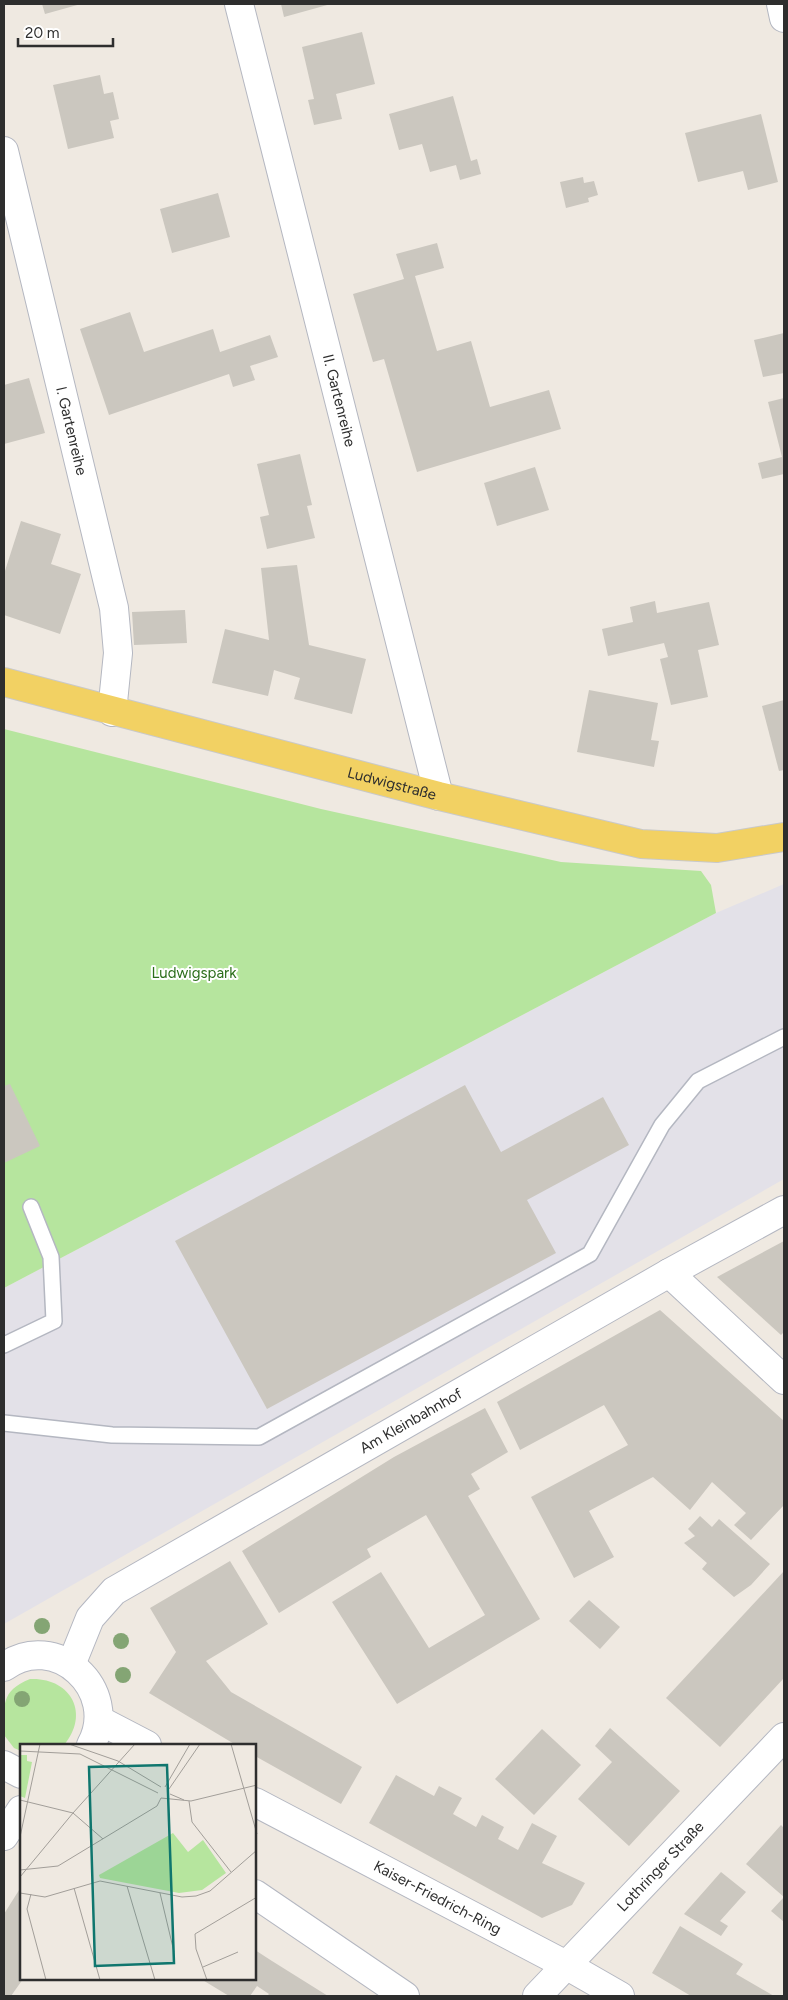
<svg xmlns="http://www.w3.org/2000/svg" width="788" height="2000" viewBox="0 0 788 2000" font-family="Figtree,sans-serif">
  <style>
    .industrial { fill: #e3e1e8 }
    .green { fill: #b6e59e }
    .building { fill: #cbc7bf }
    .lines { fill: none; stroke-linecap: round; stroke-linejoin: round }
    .lane-casing { stroke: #b4b7c1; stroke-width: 18 }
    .street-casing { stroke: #b4b7c1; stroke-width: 30 }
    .secondary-casing { stroke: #b4b7c1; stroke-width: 30 }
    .primary-casing { stroke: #c9c9c9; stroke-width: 30 }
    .lane { stroke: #fff; stroke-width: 15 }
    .street { stroke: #fff; stroke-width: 28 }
    .secondary { stroke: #fff; stroke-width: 28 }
    .primary { stroke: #f2d163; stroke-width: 28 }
    .tree { fill: #84a574 }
    .labels { text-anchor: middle; stroke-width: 4; stroke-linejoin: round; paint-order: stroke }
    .street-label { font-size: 15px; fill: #2e2e2e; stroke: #fff }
    .park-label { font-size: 15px; fill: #2c6e1b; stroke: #fff }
    .inset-road { fill: none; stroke: #a29e99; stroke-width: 1 }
    .view { fill: #0f766e; fill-opacity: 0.15; stroke: #0f766e; stroke-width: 2.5 }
    .inset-edge { fill: none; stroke: #2e2e2e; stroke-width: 2.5 }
  </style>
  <rect width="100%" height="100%" fill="#efe9e1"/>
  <!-- industrial -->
  <path class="industrial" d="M 784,884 L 784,1179 L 4,1624 L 4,1288 L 716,913 Z"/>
  <!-- green -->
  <g class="green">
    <path d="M 4,729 L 321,809 L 561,862 L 701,871 L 711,885 L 716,913 L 4,1288 Z"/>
    <path d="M 30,1679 C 70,1677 91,1713 64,1745 L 21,1745 L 21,1751 L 14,1748 L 4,1735 C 4,1706 0,1691 30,1679 Z"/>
  </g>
  <!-- building -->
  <g class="building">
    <path d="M 42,4 L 81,4 L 45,14 Z"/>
    <path d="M 281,4 L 331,4 L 284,17 Z"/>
    <path d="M 362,32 L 375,84 L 336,94 L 342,119 L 314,125 L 308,100 L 314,99 L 302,47 Z"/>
    <path d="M 100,75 L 104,94 L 113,92 L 119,119 L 110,121 L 114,138 L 68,149 L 53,85 Z"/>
    <path d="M 453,96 L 471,161 L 477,159 L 481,174 L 460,180 L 456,165 L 430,172 L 422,144 L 399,150 L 389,114 Z"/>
    <path d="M 761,114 L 778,182 L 748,190 L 743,171 L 698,182 L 685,133 Z"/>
    <path d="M 583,177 L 584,183 L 594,181 L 598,195 L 588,198 L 589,202 L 566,208 L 560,182 Z"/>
    <path d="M 218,193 L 230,237 L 172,253 L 160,209 Z"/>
    <path d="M 437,243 L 444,268 L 415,276 L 437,351 L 471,341 L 490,407 L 549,390 L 561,429 L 417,472 L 384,359 L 373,362 L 353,294 L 404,279 L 396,254 Z"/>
    <path d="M 130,312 L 144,352 L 213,329 L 220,352 L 270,335 L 278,357 L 250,366 L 255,380 L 233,387 L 229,374 L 109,415 L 80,329 Z"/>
    <path d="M 784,333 L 784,373 L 763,377 L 754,340 Z"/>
    <path d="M 29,378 L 45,433 L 4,444 L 4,385 Z"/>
    <path d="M 784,398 L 784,474 L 762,479 L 758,463 L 782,457 L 768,402 Z"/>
    <path d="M 300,454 L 312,505 L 307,506 L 315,538 L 267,549 L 260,517 L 269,515 L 257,464 Z"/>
    <path d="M 535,467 L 549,510 L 497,526 L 484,483 Z"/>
    <path d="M 21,521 L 61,534 L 51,564 L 81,574 L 60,634 L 4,615 L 4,574 Z"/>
    <path d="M 297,565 L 309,645 L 366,659 L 352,714 L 294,699 L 300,678 L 274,670 L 268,696 L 212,683 L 225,629 L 269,640 L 261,568 Z"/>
    <path d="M 655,601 L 657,613 L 709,602 L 719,645 L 698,650 L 708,697 L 671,705 L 660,659 L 668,657 L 664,643 L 608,656 L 602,629 L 633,622 L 630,607 Z"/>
    <path d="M 185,610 L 187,643 L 134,645 L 132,612 Z"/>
    <path d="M 589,690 L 658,703 L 651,740 L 659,741 L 654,767 L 577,752 Z"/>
    <path d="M 784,700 L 784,770 L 779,771 L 762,706 Z"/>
    <path d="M 10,1084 L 40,1146 L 4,1163 L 4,1086 Z"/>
    <path d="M 465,1085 L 501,1152 L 603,1097 L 629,1145 L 527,1200 L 556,1253 L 267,1409 L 175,1241 Z"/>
    <path d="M 784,1241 L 784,1332 L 781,1335 L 717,1277 Z"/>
    <path d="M 660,1310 L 784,1421 L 784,1505 L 751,1540 L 734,1525 L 746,1513 L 712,1482 L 690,1510 L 653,1477 L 589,1511 L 614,1557 L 574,1578 L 531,1497 L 628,1445 L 604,1405 L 520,1450 L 497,1402 Z"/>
    <path d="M 485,1408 L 508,1452 L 471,1474 L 480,1489 L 468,1496 L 540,1619 L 397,1704 L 332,1602 L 381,1572 L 429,1648 L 485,1615 L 426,1515 L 367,1549 L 371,1557 L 279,1613 L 242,1551 L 394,1457 Z"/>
    <path d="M 700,1516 L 712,1527 L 719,1519 L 770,1564 L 751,1585 L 734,1597 L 702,1569 L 707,1563 L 684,1543 L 695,1536 L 688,1529 Z"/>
    <path d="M 230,1561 L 268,1624 L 206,1661 L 231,1692 L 362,1767 L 341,1804 L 255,1756 L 255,1745 L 236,1745 L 149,1693 L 176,1652 L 150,1608 Z"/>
    <path d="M 784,1571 L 784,1678 L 720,1747 L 666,1698 Z"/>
    <path d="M 589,1600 L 620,1627 L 600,1649 L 569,1621 Z"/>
    <path d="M 610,1728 L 680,1791 L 629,1846 L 578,1799 L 612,1762 L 595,1746 Z"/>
    <path d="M 542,1729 L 581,1765 L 534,1815 L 495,1779 Z"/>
    <path d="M 396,1775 L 434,1796 L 439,1786 L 462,1798 L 453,1814 L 476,1827 L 482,1815 L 504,1827 L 498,1839 L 518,1850 L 532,1823 L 557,1836 L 542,1863 L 585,1883 L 572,1905 L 542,1918 L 369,1823 Z"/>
    <path d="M 781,1825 L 784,1828 L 784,1922 L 771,1911 L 784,1897 L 746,1864 Z"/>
    <path d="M 721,1872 L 746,1892 L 720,1921 L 728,1926 L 721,1936 L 684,1914 Z"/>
    <path d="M 21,1887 L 21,1979 L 23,1979 L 11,1996 L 4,1996 L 4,1914 Z"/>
    <path d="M 680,1926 L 743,1964 L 736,1974 L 774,1996 L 691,1996 L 652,1973 Z"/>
    <path d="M 255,1950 L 272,1961 L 328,1996 L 267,1996 L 269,1994 L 257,1986 L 250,1996 L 229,1996 L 201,1979 L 255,1979 Z"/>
  </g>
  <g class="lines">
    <!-- lane casing -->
    <g class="lane-casing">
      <g id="lane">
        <path d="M 4,1345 L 54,1321 L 51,1257 L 31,1207"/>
        <path d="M 4,1423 L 112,1435 L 259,1437 L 590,1254 L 662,1125 L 698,1081 L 784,1037"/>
      </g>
    </g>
    <!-- street casing -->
    <g class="street-casing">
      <g id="street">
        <path id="s1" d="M 239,4 L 439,796"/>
        <path d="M 781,4 L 784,18"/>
        <path id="s2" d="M 4,151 L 114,608 L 118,653 L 112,712"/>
        <path d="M 669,1273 L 784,1380"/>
        <path id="s3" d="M 71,1665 L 90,1618 L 114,1591 L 669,1273 L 784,1210"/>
        <path d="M 4,1836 L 21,1810"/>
        <path id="s4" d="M 537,1996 L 784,1737"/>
      </g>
    </g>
    <!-- secondary casing -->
    <g class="secondary-casing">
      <g id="secondary">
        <path d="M 4,1667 C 55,1629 121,1690 91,1745"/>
        <path d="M 99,1720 L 147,1745"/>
        <path d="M 4,1765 L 21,1774"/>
        <path id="s5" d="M 255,1802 L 566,1965 L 620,1996"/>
        <path d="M 255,1894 L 405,1996"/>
      </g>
    </g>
    <!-- primary casing -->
    <g class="primary-casing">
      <g id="primary">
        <path id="s6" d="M 4,682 L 439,796 L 641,844 L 717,848 L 784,837"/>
      </g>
    </g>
    <!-- lane -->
    <use href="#lane" class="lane"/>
    <!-- street -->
    <use href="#street" class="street"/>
    <!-- secondary -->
    <use href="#secondary" class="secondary"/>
    <!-- primary -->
    <use href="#primary" class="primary"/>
  </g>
  <!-- trees -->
  <g class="tree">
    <circle cx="42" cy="1626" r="8"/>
    <circle cx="121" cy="1641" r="8"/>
    <circle cx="123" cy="1675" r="8"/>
    <circle cx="22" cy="1699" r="8"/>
  </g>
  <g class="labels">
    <!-- street labels -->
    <g class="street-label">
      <text dy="5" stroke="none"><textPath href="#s1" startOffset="409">II. Gartenreihe</textPath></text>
      <text dy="5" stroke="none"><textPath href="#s2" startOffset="288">I. Gartenreihe</textPath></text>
      <text dy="5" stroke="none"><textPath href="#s6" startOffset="401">Ludwigstraße</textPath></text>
      <text dy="5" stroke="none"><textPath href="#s3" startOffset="429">Am Kleinbahnhof</textPath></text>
      <text dy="5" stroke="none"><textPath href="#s4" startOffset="179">Lothringer Straße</textPath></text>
      <text dy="5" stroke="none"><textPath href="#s5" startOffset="206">Kaiser-Friedrich-Ring</textPath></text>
    </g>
    <!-- park labels -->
    <g class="park-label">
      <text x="194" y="978">Ludwigspark</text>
    </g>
  </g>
  <!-- overview -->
  <g transform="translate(20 1744)">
    <rect width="236" height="236" fill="#efe9e1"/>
    <path d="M 0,11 L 7,11 L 7,17 L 12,18 L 5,54 L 0,52 ZM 153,89 L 168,108 L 183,96 L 206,129 L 182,146 L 159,149 L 80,134 L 79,131 Z" fill="#b6e59e"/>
    <path class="inset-road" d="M 49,0 L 98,17 L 141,43M 211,0 L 237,90M 0,7 L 60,10 L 138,49M 145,43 L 170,0M 149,45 L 180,0M 150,50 L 164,56M 141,54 L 171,57 L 237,41M 0,56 L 53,69 L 83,95M 169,57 L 172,78 L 211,128M 0,93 L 20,0M 0,126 L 38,122 L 137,62 L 141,54M 0,133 L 53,69 L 115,0M 107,142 L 135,236M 54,144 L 80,236M 0,149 L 25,153 L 80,137 L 162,153 L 176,152 L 190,147 L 237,106M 140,149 L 154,208M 11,150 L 7,165 L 26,236M 183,223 L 218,208M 187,236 L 176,205 L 175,190 L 237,153"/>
    <path class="view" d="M 147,21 L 154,219 L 75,222 L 69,23 Z"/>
    <rect width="236" height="236" class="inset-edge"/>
  </g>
  <!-- border -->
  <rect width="788" height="2000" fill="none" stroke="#2e2e2e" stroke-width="10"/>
  <!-- scale -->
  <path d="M18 38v8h95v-8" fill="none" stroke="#2e2e2e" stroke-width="2.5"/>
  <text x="25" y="38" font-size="15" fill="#2e2e2e" stroke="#ffffff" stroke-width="4" paint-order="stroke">20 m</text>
</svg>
